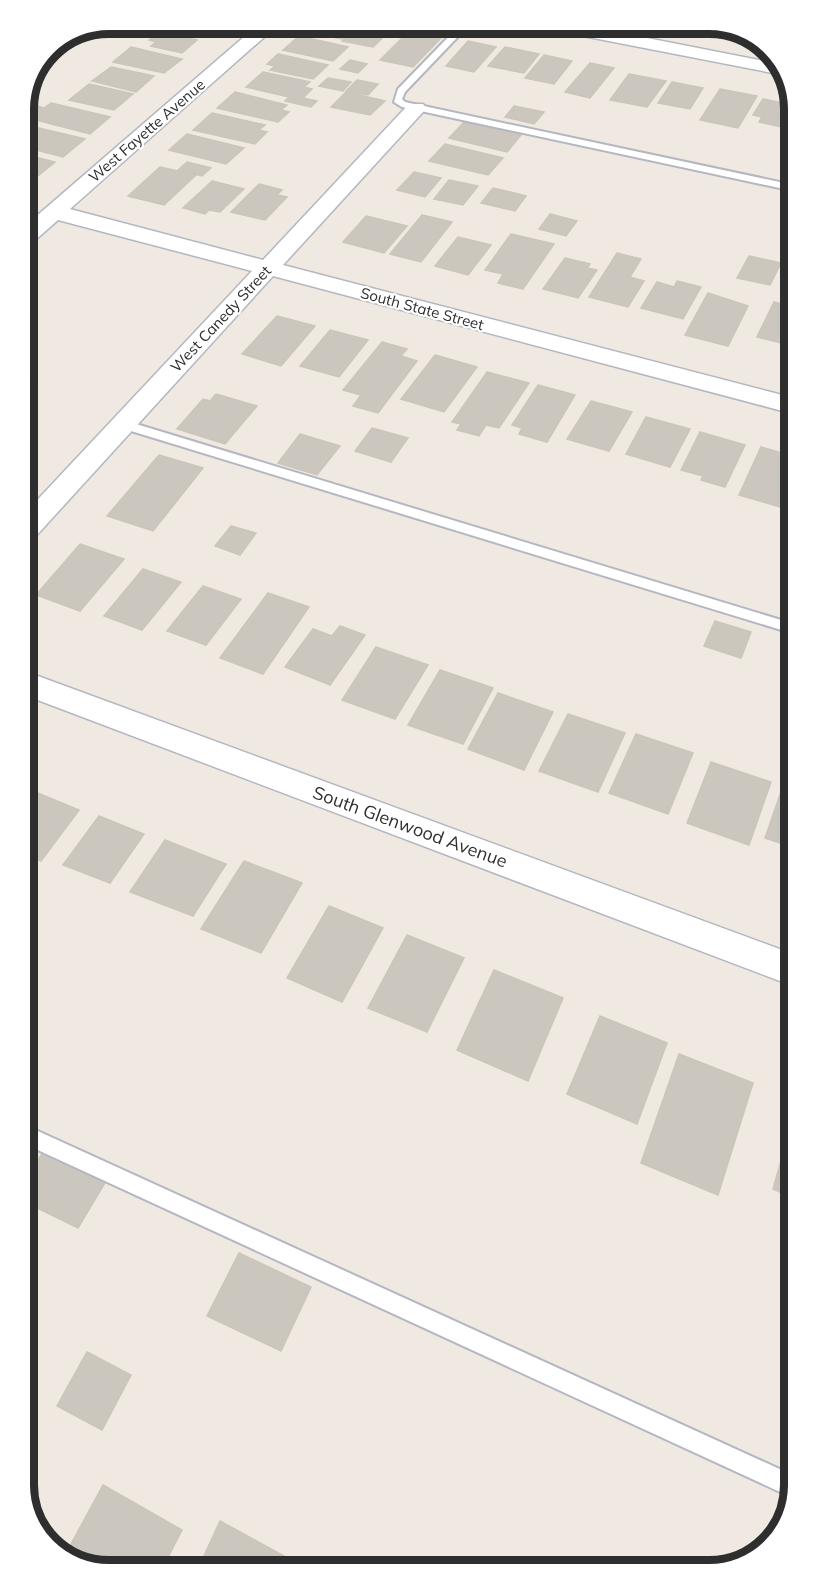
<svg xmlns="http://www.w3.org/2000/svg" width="819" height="1594" viewBox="0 0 819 1594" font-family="Mulish,sans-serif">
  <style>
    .building { fill: #cbc7bf; stroke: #cbc5ba; stroke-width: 1.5 }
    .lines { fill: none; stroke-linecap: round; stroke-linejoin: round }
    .lane-casing { stroke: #b4b7c1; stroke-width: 4 }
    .street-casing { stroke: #b4b7c1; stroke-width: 3 }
    .secondary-casing { stroke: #b4b7c1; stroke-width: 3 }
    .lane { fill: #fff; fill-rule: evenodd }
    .street { fill: #fff; fill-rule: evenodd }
    .secondary { fill: #fff; fill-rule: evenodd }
    .labels { text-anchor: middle; stroke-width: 4.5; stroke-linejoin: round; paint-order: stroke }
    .far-street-label { font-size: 15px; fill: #2e2e2e; stroke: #fff }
    .street-label { font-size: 18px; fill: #2e2e2e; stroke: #fff }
    .rim { fill: none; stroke: #2e2e2e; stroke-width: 8 }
  </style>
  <rect width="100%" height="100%" fill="#efe9e1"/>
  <!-- building -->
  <g class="building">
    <path d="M 322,24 L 358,24 L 342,39 L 312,33 Z"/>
    <path d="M 360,24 L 397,24 L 373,47 L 342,41 Z"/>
    <path d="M 412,28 L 444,35 L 413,67 L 380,60 Z"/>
    <path d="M 160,32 L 197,40 L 182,53 L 151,46 L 156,42 L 149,40 Z"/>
    <path d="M 299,36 L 348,47 L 333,61 L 283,50 Z"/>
    <path d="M 468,41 L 496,47 L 474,72 L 446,66 Z"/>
    <path d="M 131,47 L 182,59 L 164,73 L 113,62 Z"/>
    <path d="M 505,47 L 539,54 L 524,73 L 488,66 Z"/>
    <path d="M 278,54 L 328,65 L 313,79 L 270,70 L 275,66 L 267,64 Z"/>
    <path d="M 544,55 L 572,61 L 554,84 L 525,78 Z"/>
    <path d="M 350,60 L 367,64 L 358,73 L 340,69 Z"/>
    <path d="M 590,63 L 614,68 L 590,98 L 565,92 Z"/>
    <path d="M 111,67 L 154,76 L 136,92 L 92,81 Z"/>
    <path d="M 263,72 L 310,82 L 304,87 L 312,89 L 303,98 L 317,101 L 311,107 L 285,101 L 289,97 L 246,87 Z"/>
    <path d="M 629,74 L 666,81 L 647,107 L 610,100 Z"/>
    <path d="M 328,78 L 351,82 L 343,91 L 319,86 Z"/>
    <path d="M 357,80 L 378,84 L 368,95 L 346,91 Z"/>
    <path d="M 672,82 L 703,88 L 690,109 L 658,103 Z"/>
    <path d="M 89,84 L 133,94 L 114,110 L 69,100 Z"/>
    <path d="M 720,89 L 757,96 L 738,128 L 700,120 Z"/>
    <path d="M 235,92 L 287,105 L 281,110 L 289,112 L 278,122 L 217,108 Z"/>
    <path d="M 346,92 L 385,101 L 370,115 L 331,107 Z"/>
    <path d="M 763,99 L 789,104 L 787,128 L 759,122 L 762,117 L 753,115 Z"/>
    <path d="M 51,103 L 110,117 L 90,134 L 24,117 L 24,112 L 33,105 L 44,108 Z"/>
    <path d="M 514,106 L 544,112 L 534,124 L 505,117 Z"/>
    <path d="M 212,113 L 265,125 L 259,130 L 267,132 L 255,144 L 193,130 Z"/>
    <path d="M 464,122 L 521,135 L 507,152 L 449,138 Z"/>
    <path d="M 26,125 L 85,139 L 63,157 L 24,147 Z"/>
    <path d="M 187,134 L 244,148 L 226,164 L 169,150 Z"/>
    <path d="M 445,144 L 503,158 L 488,175 L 429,161 Z"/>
    <path d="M 24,154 L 55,162 L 34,179 L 24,177 Z"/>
    <path d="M 187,162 L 211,168 L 202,176 L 178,170 Z"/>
    <path d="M 160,167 L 196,175 L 164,205 L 128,196 Z"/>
    <path d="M 414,172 L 441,178 L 425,197 L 397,190 Z"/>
    <path d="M 449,180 L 478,186 L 463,205 L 434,199 Z"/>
    <path d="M 212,181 L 244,189 L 220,212 L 209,210 L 205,214 L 183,208 Z"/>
    <path d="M 259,184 L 282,190 L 277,195 L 287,197 L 265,220 L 231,212 Z"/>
    <path d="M 493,188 L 526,196 L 515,211 L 481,203 Z"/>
    <path d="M 550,214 L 577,221 L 566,236 L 539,229 Z"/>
    <path d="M 422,215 L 452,222 L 421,262 L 390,254 Z"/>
    <path d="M 366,216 L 407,226 L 384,253 L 343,242 Z"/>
    <path d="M 511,234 L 554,244 L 523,289 L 498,283 L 503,274 L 485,270 Z"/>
    <path d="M 458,237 L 491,245 L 468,275 L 435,266 Z"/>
    <path d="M 617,253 L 641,259 L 630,277 L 644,281 L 628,307 L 589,297 Z"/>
    <path d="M 749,256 L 781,263 L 770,285 L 737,278 Z"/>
    <path d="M 565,258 L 590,264 L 587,268 L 597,270 L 578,298 L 543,289 Z"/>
    <path d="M 677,281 L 701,287 L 683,319 L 641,308 L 657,282 L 674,287 Z"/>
    <path d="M 708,293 L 748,306 L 728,346 L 685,335 Z"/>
    <path d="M 774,302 L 790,306 L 790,345 L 757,337 Z"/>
    <path d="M 277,316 L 315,326 L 281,366 L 242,354 Z"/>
    <path d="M 330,330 L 368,340 L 339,377 L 300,366 Z"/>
    <path d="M 382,342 L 407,349 L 401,356 L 417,361 L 378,413 L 353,406 L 361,395 L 343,390 Z"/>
    <path d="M 435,355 L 477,367 L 444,412 L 401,399 Z"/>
    <path d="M 487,372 L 529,383 L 499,428 L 486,425 L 479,436 L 457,430 L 461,424 L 452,422 Z"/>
    <path d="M 538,385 L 575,395 L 547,442 L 519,434 L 522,428 L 512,425 Z"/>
    <path d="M 216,394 L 257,406 L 225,444 L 177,429 L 203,399 L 210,401 Z"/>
    <path d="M 591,401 L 632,412 L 609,451 L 567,439 Z"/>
    <path d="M 646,417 L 690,429 L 670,467 L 626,454 Z"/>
    <path d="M 372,428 L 408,438 L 391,462 L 355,451 Z"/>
    <path d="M 700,432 L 745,445 L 725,487 L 701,480 L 703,476 L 681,470 Z"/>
    <path d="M 300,434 L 340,446 L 317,475 L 278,463 Z"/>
    <path d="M 761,447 L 790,455 L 791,494 L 784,508 L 739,495 Z"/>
    <path d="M 159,455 L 203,468 L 153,531 L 107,516 Z"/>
    <path d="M 231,526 L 256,533 L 240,555 L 215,546 Z"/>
    <path d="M 80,544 L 124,559 L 80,611 L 36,595 Z"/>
    <path d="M 143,569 L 181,582 L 142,630 L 104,616 Z"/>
    <path d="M 203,586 L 241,599 L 206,645 L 167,631 Z"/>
    <path d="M 268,593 L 309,607 L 263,674 L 220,658 Z"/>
    <path d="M 715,621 L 751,632 L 741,658 L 704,646 Z"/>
    <path d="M 340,626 L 365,635 L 330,685 L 285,667 L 313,629 L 332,636 Z"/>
    <path d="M 376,647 L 428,665 L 395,719 L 342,700 Z"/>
    <path d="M 440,670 L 493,688 L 463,744 L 408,725 Z"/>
    <path d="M 498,693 L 553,712 L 524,770 L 468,749 Z"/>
    <path d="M 568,714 L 625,733 L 598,792 L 539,771 Z"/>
    <path d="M 636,734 L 693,753 L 668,814 L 609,793 Z"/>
    <path d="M 792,760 L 792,847 L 765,838 Z"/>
    <path d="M 711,762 L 771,782 L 749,845 L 687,823 Z"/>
    <path d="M 33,791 L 79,810 L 41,861 L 27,855 L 27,799 Z"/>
    <path d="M 99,816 L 144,834 L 110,883 L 63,865 Z"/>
    <path d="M 165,840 L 226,864 L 193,916 L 130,892 Z"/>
    <path d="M 244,861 L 302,883 L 261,953 L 201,929 Z"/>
    <path d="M 329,906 L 383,928 L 342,1002 L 287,978 Z"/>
    <path d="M 407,935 L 464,958 L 427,1032 L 368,1008 Z"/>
    <path d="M 494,970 L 563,998 L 528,1081 L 457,1050 Z"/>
    <path d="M 600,1016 L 667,1043 L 637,1124 L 567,1094 Z"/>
    <path d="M 679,1054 L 753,1083 L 718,1195 L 641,1163 Z"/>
    <path d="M 793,1118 L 794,1198 L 773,1189 Z"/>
    <path d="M 43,1152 L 106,1181 L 78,1228 L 29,1204 L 29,1174 Z"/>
    <path d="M 239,1253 L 311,1287 L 281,1351 L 207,1316 Z"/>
    <path d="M 87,1352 L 131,1375 L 102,1430 L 57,1406 Z"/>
    <path d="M 103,1485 L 182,1530 L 162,1569 L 104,1570 L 58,1553 L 52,1545 L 56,1538 L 70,1546 Z"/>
    <path d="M 220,1521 L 306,1568 L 198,1569 Z"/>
  </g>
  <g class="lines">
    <!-- lane casing -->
    <g class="lane-casing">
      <g id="lane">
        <path d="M 461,24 L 470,24 L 405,92 L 402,99 L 405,102 L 789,184 L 789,190 L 402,107 L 394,102 L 398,89 Z"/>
        <path d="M 123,420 L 791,623 L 791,633 L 118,427 L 118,421 Z"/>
        <path d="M 29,1127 L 795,1476 L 791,1497 L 29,1146 Z"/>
      </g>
    </g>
    <!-- street casing -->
    <g class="street-casing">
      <g id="street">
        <path d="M 259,24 L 279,24 L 70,209 L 263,260 L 409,104 L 423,104 L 426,108 L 423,112 L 283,265 L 790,397 L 790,413 L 273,276 L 36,536 L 26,539 L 26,512 L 252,271 L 58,220 L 33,242 L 25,244 L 25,226 Z"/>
        <path d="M 27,672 L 793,954 L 793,986 L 27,696 Z"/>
      </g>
    </g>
    <!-- secondary casing -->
    <g class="secondary-casing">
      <path id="secondary" d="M 538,24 L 576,24 L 779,64 L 788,76 L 547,29 Z"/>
    </g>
    <!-- lane -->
    <use href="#lane" class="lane"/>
    <!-- street -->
    <use href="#street" class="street"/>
    <!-- secondary -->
    <use href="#secondary" class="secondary"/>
  </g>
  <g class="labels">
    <!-- far-street labels -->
    <g class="far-street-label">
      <text transform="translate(147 131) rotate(-41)" y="5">West Fayette Avenue</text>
      <text transform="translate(422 309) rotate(15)" y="5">South State Street</text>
      <text transform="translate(221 319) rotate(-47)" y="5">West Canedy Street</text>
    </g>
    <!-- street labels -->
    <g class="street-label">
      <text transform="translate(410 827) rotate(20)" y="6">South Glenwood Avenue</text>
    </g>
  </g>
  <!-- crop -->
  <path d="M0 0H819V1594H0ZM109 34H709A75 75 0 0 1 784 109V1485A75 75 0 0 1 709 1560H109A75 75 0 0 1 34 1485V109A75 75 0 0 1 109 34Z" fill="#fff" fill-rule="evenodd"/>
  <path class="rim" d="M109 34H709A75 75 0 0 1 784 109V1485A75 75 0 0 1 709 1560H109A75 75 0 0 1 34 1485V109A75 75 0 0 1 109 34Z"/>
</svg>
